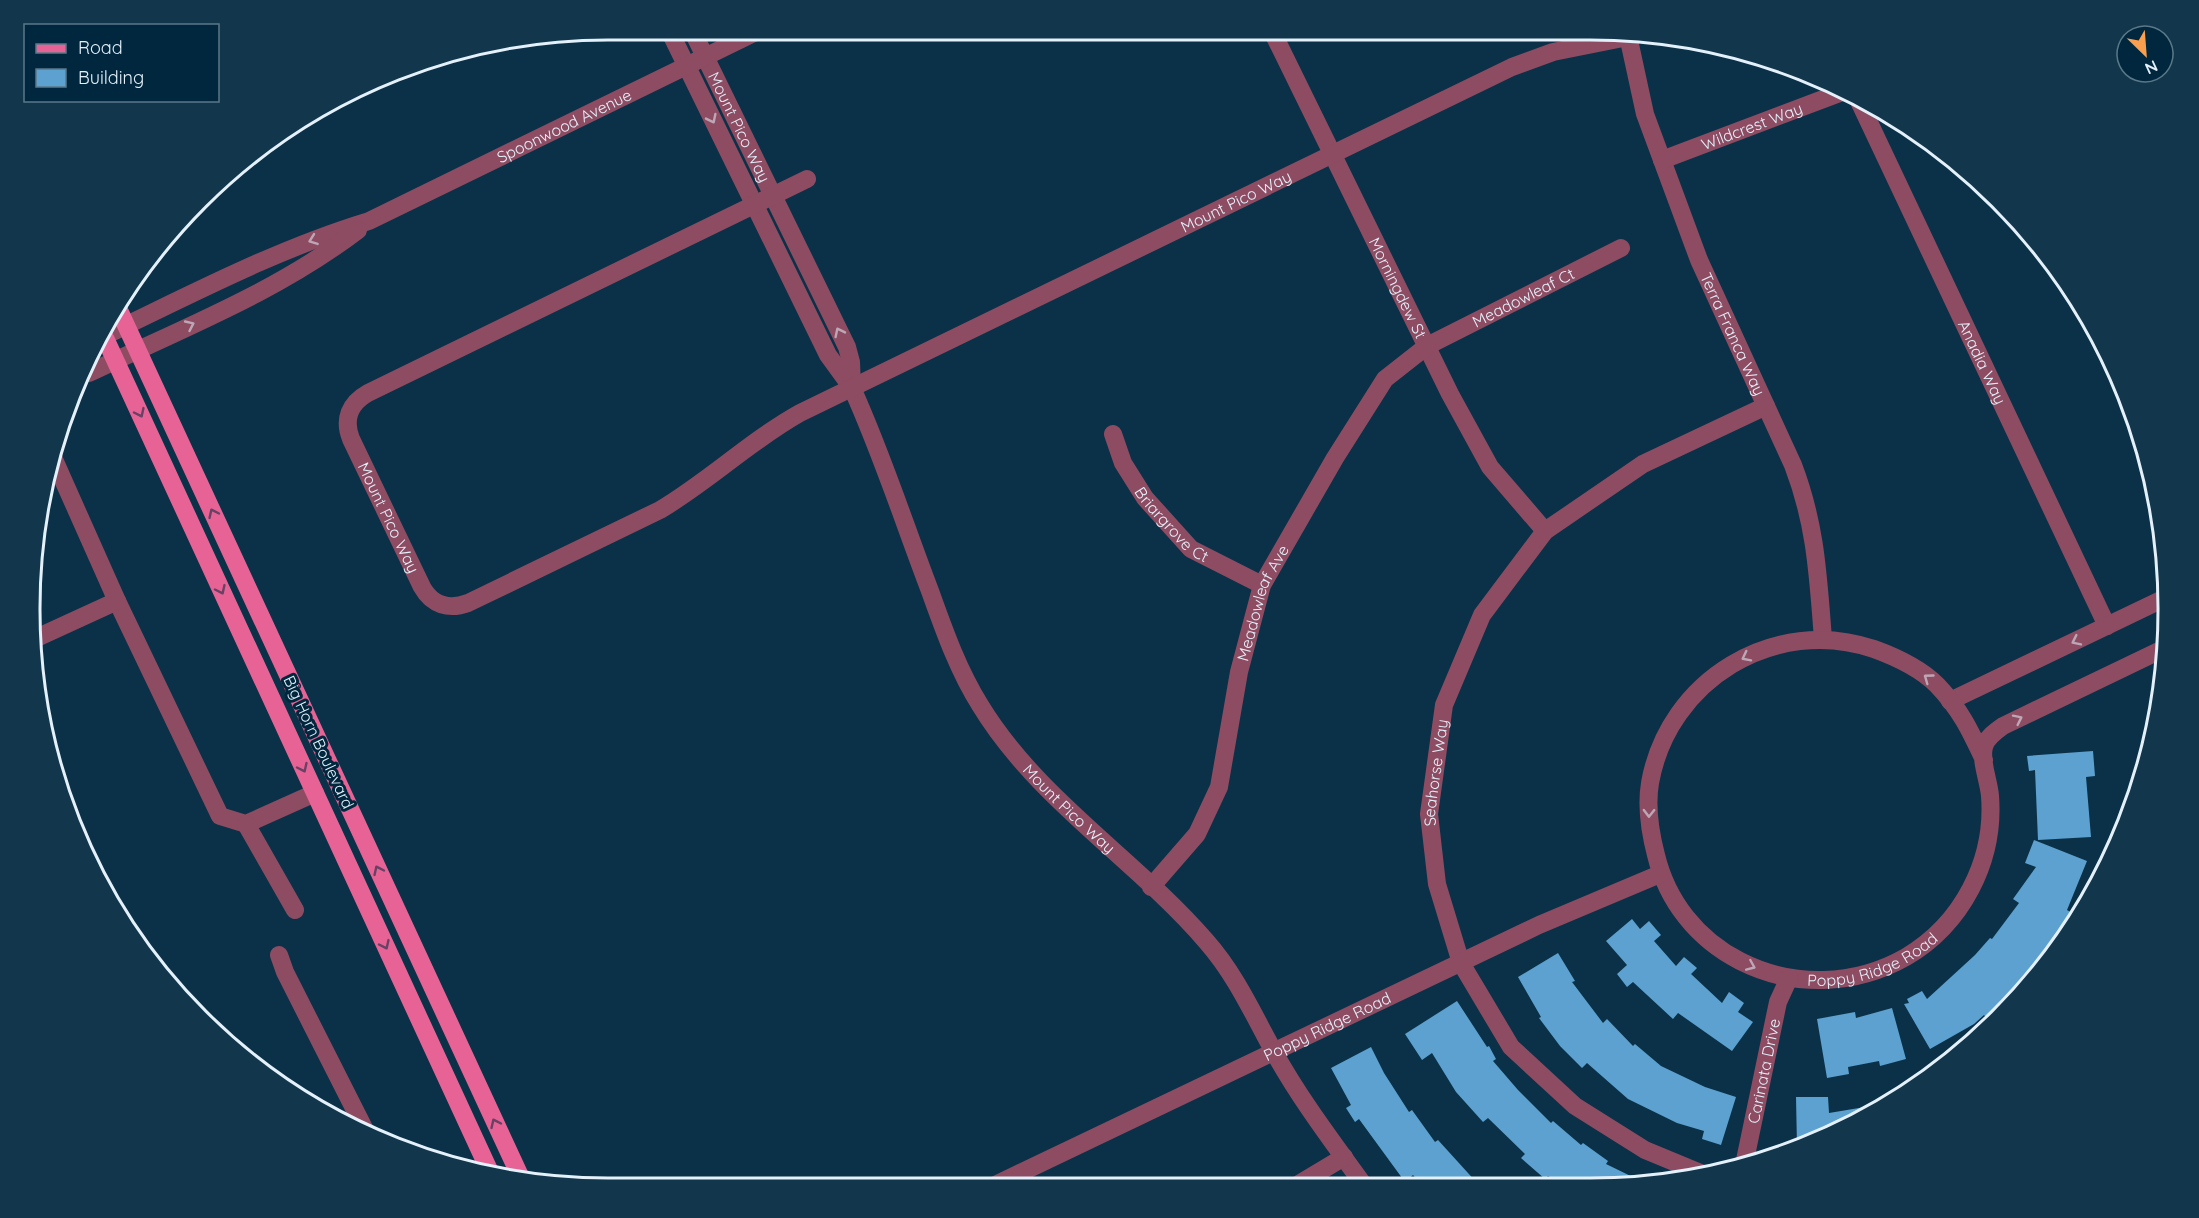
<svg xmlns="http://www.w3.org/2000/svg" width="2199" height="1218" viewBox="0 0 2199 1218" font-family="Quicksand,sans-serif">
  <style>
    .building { fill: #5ca1cf }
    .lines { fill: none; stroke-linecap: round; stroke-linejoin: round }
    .minor { stroke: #8d4c62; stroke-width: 18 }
    .major { stroke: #e86395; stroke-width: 18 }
    .oneway { stroke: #bda7b6 }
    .oneway2 { stroke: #684265 }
    .labels { text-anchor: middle; stroke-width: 6; stroke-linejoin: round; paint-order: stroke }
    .street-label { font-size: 16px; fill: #e4f1fb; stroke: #00273d }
    .rim { fill: none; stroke: #e4f1fb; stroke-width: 3 }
  </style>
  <rect width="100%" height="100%" fill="#0b3148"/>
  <!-- building -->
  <g class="building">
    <path d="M 2093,751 L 2095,776 L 2086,777 L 2091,837 L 2038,840 L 2035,770 L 2029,771 L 2027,756 Z"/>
    <path d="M 2034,840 L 2087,861 L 2067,910 L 2072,913 L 2040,955 L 2045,959 L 2009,1001 L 2011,1003 L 1990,1022 L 1984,1015 L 1974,1024 L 1930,1049 L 1904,1004 L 1909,1003 L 1907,999 L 1922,991 L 1927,999 L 1975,955 L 1990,938 L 1992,939 L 2019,903 L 2013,899 L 2036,867 L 2025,863 Z"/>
    <path d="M 1632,919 L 1640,929 L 1649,921 L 1661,935 L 1654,941 L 1676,966 L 1684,957 L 1697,968 L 1691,974 L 1722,1003 L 1729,992 L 1744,1003 L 1738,1012 L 1753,1022 L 1732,1051 L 1678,1013 L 1673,1019 L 1633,982 L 1627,987 L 1617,974 L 1627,965 L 1606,941 Z"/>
    <path d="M 1558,953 L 1575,981 L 1572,982 L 1603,1023 L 1607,1019 L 1633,1046 L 1635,1044 L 1661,1066 L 1705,1087 L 1736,1097 L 1721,1145 L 1702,1139 L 1704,1131 L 1677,1123 L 1628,1099 L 1587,1063 L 1582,1068 L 1560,1046 L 1539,1018 L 1541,1017 L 1518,977 Z"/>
    <path d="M 1457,1001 L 1487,1047 L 1489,1046 L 1496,1059 L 1493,1061 L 1518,1090 L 1551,1123 L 1553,1121 L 1581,1145 L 1583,1143 L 1608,1161 L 1606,1164 L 1645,1183 L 1559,1183 L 1548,1176 L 1545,1179 L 1521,1158 L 1525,1154 L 1488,1118 L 1483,1122 L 1456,1092 L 1432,1053 L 1422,1060 L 1405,1034 Z"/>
    <path d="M 1892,1008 L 1906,1059 L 1880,1066 L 1879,1061 L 1848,1067 L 1849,1074 L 1827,1078 L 1817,1019 L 1855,1012 L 1856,1018 Z"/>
    <path d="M 1371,1047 L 1384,1073 L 1409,1112 L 1412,1110 L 1435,1142 L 1438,1140 L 1478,1184 L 1421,1184 L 1413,1175 L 1405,1182 L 1359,1119 L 1355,1122 L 1346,1108 L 1351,1105 L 1331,1068 Z"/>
    <path d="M 1796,1097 L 1828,1097 L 1829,1113 L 1871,1106 L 1873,1110 L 1797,1147 Z"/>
  </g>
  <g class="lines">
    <!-- minor -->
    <g class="minor">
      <path id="s1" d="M 669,30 L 828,355 L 852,388 C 882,454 904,523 930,591 C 944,630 958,670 980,705 C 1037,799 1135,859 1206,941 C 1236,975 1253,1014 1274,1052 C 1300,1099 1332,1141 1363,1184"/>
      <path id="s2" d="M 692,30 L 847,347 L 851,362 L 852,388"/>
      <path id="s3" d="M 1272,31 L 1450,394 L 1490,467 L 1545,531"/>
      <path id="s4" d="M 1627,31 L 1645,114 L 1699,260 L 1793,465 C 1816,525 1818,576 1823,639"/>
      <path id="s5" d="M 1858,99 L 2107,626"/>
      <path id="s6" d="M 1662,160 L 1842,92"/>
      <path id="s7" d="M 807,179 L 368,393 C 350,403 343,419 351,439 L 422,587 C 432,605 449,610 468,603 L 660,510 C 709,481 750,441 800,413 L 1512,67 L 1553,52 L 1628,37"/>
      <path id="s8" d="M 106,335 C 192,294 277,249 369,221 L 760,30"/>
      <path d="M 89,373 C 181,329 277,292 358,230"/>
      <path id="s9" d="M 1113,434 L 1123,463 L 1145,498 L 1191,549 L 1262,585"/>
      <path d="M 117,601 L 220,816 L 246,824 L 315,793"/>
      <path d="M 32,640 L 117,601 L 52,455"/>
      <path d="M 1950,701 L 2167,597"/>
      <path id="s10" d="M 1984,760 C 1970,730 1960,709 1937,685 C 1920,668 1896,657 1874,649 C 1775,615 1668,680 1650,783 C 1646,807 1650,832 1656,855 C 1667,901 1697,939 1740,961 C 1793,988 1855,986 1906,957 C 1962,924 1995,861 1990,796 C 1989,781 1980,761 1984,747 C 1986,738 1996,731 2003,726 L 2165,648"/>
      <path d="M 246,824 L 295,910"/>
      <path id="s11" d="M 1151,887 L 1197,834 L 1219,787 L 1239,672 L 1262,585 L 1335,458 L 1385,379 L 1427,346 L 1621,248"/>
      <path d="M 279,955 L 285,972 L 366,1132"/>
      <path id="s12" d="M 1744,1165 L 1778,1002 L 1789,978"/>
      <path id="s13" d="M 1703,1174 L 1645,1150 L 1575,1106 L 1511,1047 L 1461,963 L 1437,884 L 1429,814 L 1444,705 L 1482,615 L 1545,531 L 1643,464 L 1766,406"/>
      <path d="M 1299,1184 L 1344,1157"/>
      <path id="s14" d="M 995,1185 L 1539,925 L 1660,874"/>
    </g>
    <!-- major -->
    <g class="major">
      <path d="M 118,308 L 520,1176"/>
      <path d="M 105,338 L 489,1170"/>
    </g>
  </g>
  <!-- one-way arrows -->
  <defs><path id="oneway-chevron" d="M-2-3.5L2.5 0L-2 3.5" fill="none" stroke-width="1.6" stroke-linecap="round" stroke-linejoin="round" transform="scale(1.5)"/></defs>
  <g class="oneway">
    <use href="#oneway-chevron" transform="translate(712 119) rotate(64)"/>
    <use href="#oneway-chevron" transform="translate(313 240) rotate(160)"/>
    <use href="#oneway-chevron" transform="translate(190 325) rotate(-25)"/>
    <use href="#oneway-chevron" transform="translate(839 332) rotate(-116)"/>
    <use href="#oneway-chevron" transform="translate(2076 641) rotate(154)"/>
    <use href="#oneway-chevron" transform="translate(1746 657) rotate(153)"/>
    <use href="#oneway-chevron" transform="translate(1928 678) rotate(-144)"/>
    <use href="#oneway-chevron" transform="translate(2018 719) rotate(-26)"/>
    <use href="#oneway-chevron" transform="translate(1649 813) rotate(91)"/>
    <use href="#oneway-chevron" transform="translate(1751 966) rotate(23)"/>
  </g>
  <g class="oneway2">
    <use href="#oneway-chevron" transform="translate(140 413) rotate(65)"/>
    <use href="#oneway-chevron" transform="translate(213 513) rotate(-115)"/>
    <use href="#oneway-chevron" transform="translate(221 590) rotate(65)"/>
    <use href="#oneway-chevron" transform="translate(303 768) rotate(65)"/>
    <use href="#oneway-chevron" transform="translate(378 870) rotate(-115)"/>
    <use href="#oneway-chevron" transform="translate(385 945) rotate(65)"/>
    <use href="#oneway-chevron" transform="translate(495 1123) rotate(-115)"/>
  </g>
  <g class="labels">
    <!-- street labels -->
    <g class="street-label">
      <text dy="6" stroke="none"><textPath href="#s8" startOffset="504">Spoonwood Avenue</textPath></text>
      <text dy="6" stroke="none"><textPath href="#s2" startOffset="108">Mount Pico Way</textPath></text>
      <text dy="6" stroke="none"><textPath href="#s6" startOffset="96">Wildcrest Way</textPath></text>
      <text dy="6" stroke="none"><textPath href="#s7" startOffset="1629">Mount Pico Way</textPath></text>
      <text dy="6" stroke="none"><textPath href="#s3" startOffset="286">Morningdew St</textPath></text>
      <text dy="6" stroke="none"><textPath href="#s11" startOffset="730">Meadowleaf Ct</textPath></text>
      <text dy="6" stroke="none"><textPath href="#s4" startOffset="322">Terra Franca Way</textPath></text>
      <text dy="6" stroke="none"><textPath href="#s5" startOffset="291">Anadia Way</textPath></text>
      <text dy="6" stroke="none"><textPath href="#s7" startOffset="630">Mount Pico Way</textPath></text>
      <text dy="6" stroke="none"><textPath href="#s9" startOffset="110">Briargrove Ct</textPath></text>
      <text dy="6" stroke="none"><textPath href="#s11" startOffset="312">Meadowleaf Ave</textPath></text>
      <text transform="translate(319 742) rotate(65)" y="6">Big Horn Boulevard</text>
      <text dy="6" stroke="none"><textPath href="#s13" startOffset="525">Seahorse Way</textPath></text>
      <text dy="6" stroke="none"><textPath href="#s1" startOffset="882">Mount Pico Way</textPath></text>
      <text dy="6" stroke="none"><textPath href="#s10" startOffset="810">Poppy Ridge Road</textPath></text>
      <text dy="6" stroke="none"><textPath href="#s14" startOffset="368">Poppy Ridge Road</textPath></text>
      <text dy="6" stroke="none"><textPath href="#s12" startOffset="96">Carinata Drive</textPath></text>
    </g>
  </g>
  <!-- crop -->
  <path d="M0 0H2199V1218H0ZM608 40H1590A568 568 0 0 1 2158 608V610A568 568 0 0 1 1590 1178H608A568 568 0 0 1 40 610V608A568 568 0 0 1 608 40Z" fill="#12374c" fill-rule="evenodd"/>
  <path class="rim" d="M608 40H1590A568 568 0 0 1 2158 608V610A568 568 0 0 1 1590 1178H608A568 568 0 0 1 40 610V608A568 568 0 0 1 608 40Z"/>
  <!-- legend -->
  <rect x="24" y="24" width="195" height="78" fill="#00273d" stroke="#5b7889" stroke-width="1.5"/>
  <rect x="36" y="44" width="30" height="9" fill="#e86395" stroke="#5b7889" stroke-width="1.5"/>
  <text x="78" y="54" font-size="18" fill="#e4f1fb">Road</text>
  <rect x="36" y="69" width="30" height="18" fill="#5ca1cf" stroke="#5b7889" stroke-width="1.5"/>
  <text x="78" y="84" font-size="18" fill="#e4f1fb">Building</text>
  <!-- north arrow -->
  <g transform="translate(2145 54) rotate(155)"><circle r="28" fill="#00273d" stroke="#5b7889" stroke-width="1.5"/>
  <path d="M0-4.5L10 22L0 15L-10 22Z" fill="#fa9f4e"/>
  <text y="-9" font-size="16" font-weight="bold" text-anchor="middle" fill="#e4f1fb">N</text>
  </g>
</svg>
